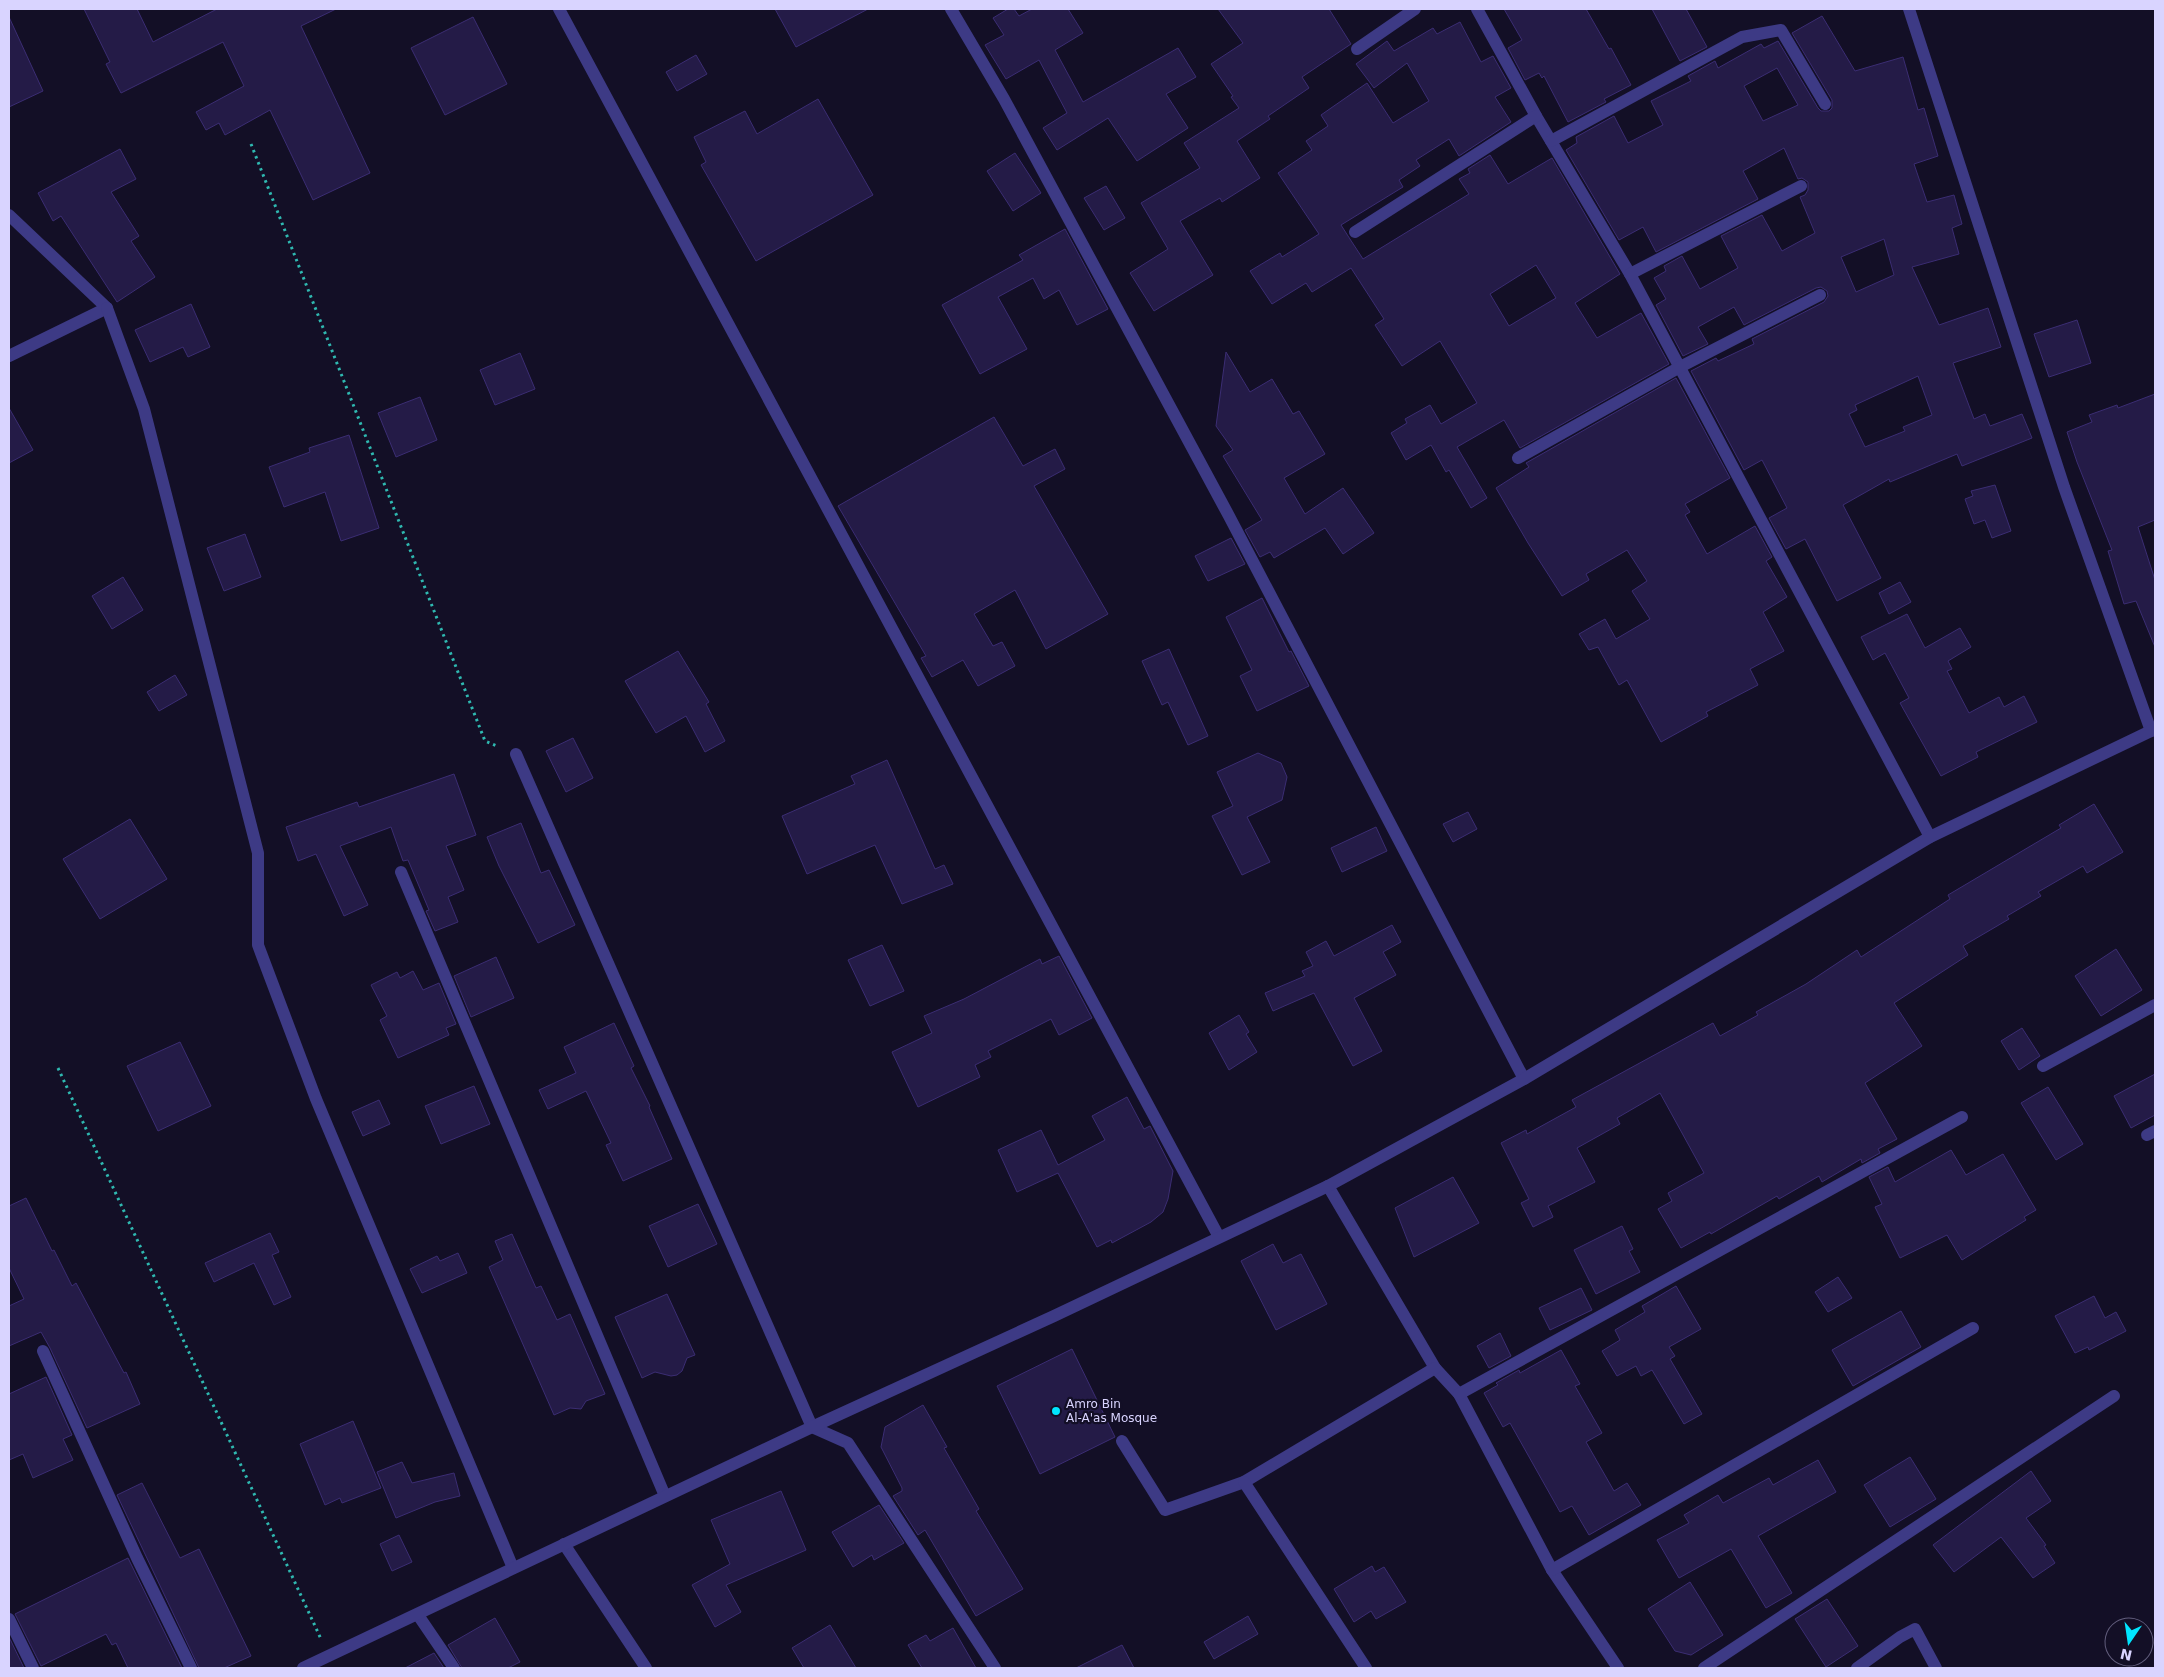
<svg xmlns="http://www.w3.org/2000/svg" width="2164" height="1677" viewBox="0 0 2164 1677" font-family="'DejaVu Sans',sans-serif">
  <style>
    .building { fill: #241b47; stroke: #3b2d73; fill-rule: evenodd }
    .lines { fill: none; stroke-linecap: round; stroke-linejoin: round }
    .path { stroke: #2fb8b0; stroke-width: 3; stroke-dasharray: 2.5 4; stroke-linecap: butt }
    .minor { stroke: #3d3a85; stroke-width: 12 }
    .poi-dot { fill: #00e5ff; stroke: #130f26; stroke-width: 2 }
    .labels { text-anchor: middle; stroke-width: 4.5; stroke-linejoin: round; paint-order: stroke }
    .poi-label { font-size: 12px; fill: #d9d4ff; stroke: #130f26; text-anchor: start }
  </style>
  <rect width="100%" height="100%" fill="#130f26"/>
  <!-- building -->
  <g class="building">
    <path d="M 84,9 L 137,9 L 153,42 L 217,9 L 336,9 L 301,26 L 370,173 L 313,200 L 270,110 L 225,135 L 219,123 L 206,130 L 196,112 L 244,86 L 223,42 L 121,93 L 106,64 L 110,62 Z"/>
    <path d="M 775,9 L 868,9 L 796,47 Z"/>
    <path d="M 1008,9 L 1014,9 L 1019,16 L 1032,9 L 1068,9 L 1083,33 L 1055,50 L 1083,102 L 1178,48 L 1196,77 L 1166,94 L 1188,128 L 1137,161 L 1108,118 L 1057,150 L 1043,128 L 1067,113 L 1039,60 L 1006,79 L 985,45 L 1004,35 L 993,18 Z"/>
    <path d="M 1218,9 L 1329,9 L 1351,44 L 1302,77 L 1309,88 L 1268,116 L 1270,119 L 1237,141 L 1260,178 L 1222,202 L 1220,198 L 1180,221 L 1213,275 L 1154,311 L 1130,273 L 1168,249 L 1141,203 L 1200,168 L 1184,143 L 1239,108 L 1231,97 L 1233,96 L 1211,64 L 1243,43 Z"/>
    <path d="M 1504,9 L 1586,9 L 1609,49 L 1611,48 L 1631,85 L 1604,99 L 1606,102 L 1568,122 L 1544,76 L 1542,78 L 1539,73 L 1525,80 L 1508,48 L 1522,40 Z"/>
    <path d="M 1652,9 L 1686,9 L 1707,47 L 1680,61 Z"/>
    <path d="M 1822,16 L 1855,71 L 1903,57 L 1918,110 L 1924,108 L 1938,156 L 1914,164 L 1927,202 L 1954,195 L 1962,224 L 1952,228 L 1959,254 L 1912,267 L 1939,325 L 1988,308 L 2001,347 L 1953,363 L 1974,419 L 1985,414 L 1990,426 L 2022,414 L 2032,438 L 1962,466 L 1957,454 L 1890,482 L 1889,479 L 1843,505 L 1881,578 L 1837,601 L 1805,539 L 1786,549 L 1769,518 L 1787,508 L 1762,460 L 1744,470 L 1691,371 L 1716,358 L 1718,361 L 1754,344 L 1752,339 L 1824,302 L 1828,296 L 1827,291 L 1821,287 L 1816,288 L 1744,325 L 1734,307 L 1698,327 L 1708,344 L 1683,356 L 1656,305 L 1666,299 L 1654,278 L 1666,271 L 1664,266 L 1682,256 L 1700,289 L 1738,268 L 1721,236 L 1762,215 L 1782,251 L 1815,233 L 1800,197 L 1805,195 L 1808,190 L 1808,182 L 1802,178 L 1798,179 L 1784,148 L 1743,171 L 1758,199 L 1656,252 L 1643,227 L 1619,240 L 1566,150 L 1577,143 L 1576,137 L 1614,116 L 1628,143 L 1663,125 L 1651,101 L 1691,81 L 1688,76 L 1715,61 L 1718,68 L 1761,44 L 1764,48 L 1778,41 L 1818,108 L 1821,111 L 1829,111 L 1832,108 L 1832,100 L 1792,33 ZM 1777,68 L 1798,105 L 1763,121 L 1744,86 ZM 1884,239 L 1894,275 L 1856,292 L 1841,257 ZM 1918,376 L 1932,415 L 1903,427 L 1905,431 L 1865,447 L 1849,414 L 1857,410 L 1855,405 Z"/>
    <path d="M 9,17 L 43,91 L 9,107 Z"/>
    <path d="M 473,17 L 507,84 L 445,115 L 411,48 Z"/>
    <path d="M 1460,22 L 1481,62 L 1493,56 L 1511,88 L 1495,97 L 1511,122 L 1459,156 L 1449,139 L 1416,160 L 1420,166 L 1399,180 L 1403,187 L 1341,225 L 1348,236 L 1363,259 L 1469,194 L 1459,179 L 1470,173 L 1468,169 L 1490,155 L 1508,184 L 1552,158 L 1620,274 L 1575,303 L 1597,338 L 1641,313 L 1669,364 L 1520,448 L 1504,420 L 1457,447 L 1487,498 L 1471,508 L 1449,470 L 1446,472 L 1431,445 L 1406,460 L 1391,433 L 1407,423 L 1405,419 L 1430,405 L 1441,424 L 1477,403 L 1440,341 L 1402,366 L 1375,325 L 1384,319 L 1351,268 L 1312,292 L 1306,283 L 1272,304 L 1250,271 L 1280,253 L 1282,257 L 1319,234 L 1278,173 L 1312,150 L 1306,141 L 1328,126 L 1321,115 L 1367,83 L 1393,123 L 1429,101 L 1407,63 L 1374,88 L 1356,64 L 1387,41 L 1394,51 L 1433,28 L 1437,34 ZM 1536,265 L 1556,298 L 1509,326 L 1490,294 Z"/>
    <path d="M 696,55 L 707,74 L 677,91 L 666,72 Z"/>
    <path d="M 818,99 L 873,195 L 756,261 L 701,165 L 706,162 L 694,137 L 745,111 L 757,134 Z"/>
    <path d="M 120,149 L 136,179 L 111,192 L 139,236 L 131,241 L 155,277 L 117,302 L 61,216 L 53,221 L 38,193 Z"/>
    <path d="M 1015,153 L 1041,193 L 1013,211 L 987,171 Z"/>
    <path d="M 1106,186 L 1125,218 L 1104,230 L 1084,198 Z"/>
    <path d="M 1065,229 L 1108,309 L 1077,325 L 1059,290 L 1044,299 L 1033,278 L 998,297 L 1027,349 L 980,374 L 942,305 L 1023,260 L 1019,255 Z"/>
    <path d="M 191,304 L 210,347 L 188,357 L 183,347 L 150,362 L 135,330 Z"/>
    <path d="M 2077,320 L 2091,363 L 2049,377 L 2034,334 Z"/>
    <path d="M 1226,352 L 1250,392 L 1272,379 L 1293,414 L 1299,411 L 1325,454 L 1284,478 L 1305,514 L 1343,488 L 1374,533 L 1343,554 L 1325,528 L 1274,558 L 1270,552 L 1260,557 L 1245,530 L 1262,520 L 1223,456 L 1233,450 L 1216,426 Z"/>
    <path d="M 520,353 L 535,389 L 495,405 L 480,370 Z"/>
    <path d="M 1676,378 L 1730,478 L 1685,504 L 1690,512 L 1685,515 L 1707,554 L 1755,526 L 1772,557 L 1766,561 L 1787,597 L 1763,612 L 1784,651 L 1750,669 L 1758,685 L 1706,712 L 1708,716 L 1661,742 L 1627,680 L 1619,685 L 1598,647 L 1589,650 L 1579,634 L 1605,619 L 1616,639 L 1650,619 L 1632,591 L 1647,581 L 1627,550 L 1586,574 L 1589,580 L 1562,596 L 1528,543 L 1496,488 L 1529,467 L 1526,463 Z"/>
    <path d="M 2155,394 L 2155,520 L 2138,527 L 2155,580 L 2155,647 L 2136,601 L 2124,604 L 2108,551 L 2112,550 L 2077,462 L 2067,432 L 2092,422 L 2089,415 L 2117,405 L 2118,408 Z"/>
    <path d="M 420,397 L 437,440 L 396,457 L 378,413 Z"/>
    <path d="M 9,408 L 33,450 L 9,463 Z"/>
    <path d="M 994,417 L 1023,466 L 1055,449 L 1065,469 L 1034,486 L 1108,614 L 1046,649 L 1015,590 L 974,614 L 993,646 L 1002,642 L 1015,666 L 978,686 L 963,660 L 932,677 L 921,658 L 926,656 L 838,506 Z"/>
    <path d="M 349,435 L 379,528 L 341,541 L 325,492 L 284,507 L 269,467 L 310,452 L 309,448 Z"/>
    <path d="M 1995,485 L 2011,531 L 1992,538 L 1985,520 L 1974,524 L 1965,499 L 1973,496 L 1971,491 Z"/>
    <path d="M 245,534 L 261,577 L 224,591 L 207,548 Z"/>
    <path d="M 1231,538 L 1245,564 L 1208,581 L 1195,556 Z"/>
    <path d="M 123,577 L 143,610 L 112,629 L 92,596 Z"/>
    <path d="M 1900,582 L 1911,602 L 1889,614 L 1879,593 Z"/>
    <path d="M 1262,598 L 1289,652 L 1291,651 L 1309,686 L 1257,711 L 1240,676 L 1252,670 L 1226,617 Z"/>
    <path d="M 1907,614 L 1925,648 L 1960,628 L 1971,647 L 1948,661 L 1952,669 L 1947,671 L 1969,713 L 1999,697 L 2004,707 L 2024,696 L 2037,722 L 1976,752 L 1978,757 L 1941,776 L 1900,703 L 1909,698 L 1885,653 L 1873,660 L 1861,637 Z"/>
    <path d="M 1169,649 L 1208,736 L 1188,745 L 1168,702 L 1162,705 L 1142,661 Z"/>
    <path d="M 678,651 L 709,702 L 706,704 L 725,741 L 705,752 L 686,716 L 656,733 L 625,681 Z"/>
    <path d="M 175,675 L 187,695 L 159,711 L 147,692 Z"/>
    <path d="M 573,738 L 593,778 L 566,792 L 546,751 Z"/>
    <path d="M 1258,753 L 1281,763 L 1287,777 L 1282,800 L 1247,817 L 1270,862 L 1242,875 L 1212,816 L 1233,806 L 1217,772 Z"/>
    <path d="M 887,760 L 935,869 L 944,865 L 953,884 L 902,904 L 875,845 L 807,874 L 782,816 L 855,784 L 851,776 Z"/>
    <path d="M 454,774 L 476,835 L 446,846 L 464,890 L 448,897 L 458,922 L 435,931 L 426,911 L 429,910 L 408,860 L 403,861 L 391,827 L 340,846 L 368,905 L 344,916 L 316,854 L 298,861 L 286,827 L 357,802 L 359,807 Z"/>
    <path d="M 2094,804 L 2123,852 L 2087,873 L 2083,866 L 2038,892 L 2041,896 L 2007,916 L 2009,919 L 1963,946 L 1968,955 L 1894,1003 L 1922,1046 L 1865,1083 L 1897,1139 L 1878,1149 L 1880,1153 L 1862,1163 L 1861,1159 L 1822,1182 L 1819,1176 L 1779,1199 L 1777,1196 L 1711,1234 L 1710,1232 L 1681,1248 L 1658,1209 L 1672,1201 L 1668,1193 L 1704,1173 L 1660,1093 L 1617,1118 L 1620,1124 L 1577,1148 L 1595,1182 L 1548,1206 L 1553,1217 L 1533,1227 L 1521,1203 L 1529,1199 L 1501,1143 L 1526,1130 L 1527,1134 L 1576,1107 L 1572,1100 L 1713,1023 L 1720,1036 L 1758,1015 L 1756,1012 L 1806,984 L 1857,950 L 1861,957 L 1950,899 L 1948,895 L 2061,828 L 2059,825 Z"/>
    <path d="M 1468,812 L 1477,829 L 1453,842 L 1443,824 Z"/>
    <path d="M 130,819 L 167,879 L 100,919 L 63,859 Z"/>
    <path d="M 521,823 L 541,873 L 549,870 L 575,925 L 538,943 L 499,866 L 487,837 Z"/>
    <path d="M 1376,827 L 1387,851 L 1342,872 L 1331,848 Z"/>
    <path d="M 1392,925 L 1401,942 L 1383,952 L 1396,975 L 1354,998 L 1382,1051 L 1353,1066 L 1314,993 L 1273,1011 L 1265,993 L 1305,976 L 1302,971 L 1313,966 L 1306,952 L 1326,941 L 1334,956 Z"/>
    <path d="M 882,945 L 904,991 L 870,1006 L 848,960 Z"/>
    <path d="M 2116,949 L 2142,990 L 2101,1016 L 2075,976 Z"/>
    <path d="M 1059,956 L 1092,1018 L 1059,1035 L 1051,1019 L 988,1051 L 991,1057 L 975,1065 L 980,1077 L 918,1107 L 892,1052 L 932,1033 L 924,1016 L 964,999 L 1040,959 L 1042,964 Z"/>
    <path d="M 496,957 L 514,998 L 471,1017 L 454,976 Z"/>
    <path d="M 413,971 L 423,990 L 439,983 L 456,1024 L 446,1028 L 449,1035 L 398,1058 L 380,1020 L 387,1016 L 371,985 L 397,972 L 400,978 Z"/>
    <path d="M 1239,1015 L 1249,1032 L 1246,1034 L 1257,1052 L 1229,1070 L 1209,1033 Z"/>
    <path d="M 614,1023 L 634,1066 L 631,1068 L 650,1106 L 649,1107 L 672,1159 L 623,1181 L 606,1145 L 611,1143 L 586,1091 L 548,1109 L 539,1090 L 576,1073 L 564,1047 Z"/>
    <path d="M 2022,1028 L 2040,1056 L 2019,1070 L 2001,1041 Z"/>
    <path d="M 180,1042 L 211,1106 L 158,1131 L 127,1066 Z"/>
    <path d="M 2155,1074 L 2155,1115 L 2131,1128 L 2114,1096 Z"/>
    <path d="M 474,1086 L 490,1124 L 441,1144 L 425,1106 Z"/>
    <path d="M 2048,1087 L 2083,1144 L 2056,1160 L 2021,1103 Z"/>
    <path d="M 1127,1097 L 1144,1129 L 1150,1126 L 1173,1171 L 1168,1199 L 1163,1212 L 1151,1222 L 1112,1243 L 1111,1240 L 1097,1247 L 1058,1173 L 1017,1192 L 998,1150 L 1041,1130 L 1058,1165 L 1105,1140 L 1092,1116 Z"/>
    <path d="M 379,1100 L 390,1124 L 363,1136 L 352,1112 Z"/>
    <path d="M 1951,1150 L 1966,1175 L 2003,1154 L 2036,1210 L 2024,1217 L 2026,1220 L 1962,1260 L 1947,1235 L 1900,1258 L 1875,1207 L 1882,1204 L 1869,1177 L 1888,1167 L 1895,1182 Z"/>
    <path d="M 1453,1177 L 1479,1223 L 1414,1257 L 1395,1208 Z"/>
    <path d="M 26,1198 L 52,1251 L 54,1250 L 72,1286 L 76,1283 L 124,1373 L 126,1372 L 140,1404 L 87,1428 L 50,1348 L 41,1332 L 9,1346 L 9,1306 L 24,1299 L 9,1268 L 9,1206 Z"/>
    <path d="M 698,1204 L 717,1244 L 668,1267 L 649,1226 Z"/>
    <path d="M 1622,1226 L 1633,1249 L 1629,1251 L 1640,1272 L 1596,1294 L 1574,1250 Z"/>
    <path d="M 270,1233 L 279,1252 L 272,1255 L 291,1297 L 274,1305 L 254,1263 L 214,1282 L 205,1263 Z"/>
    <path d="M 512,1234 L 536,1288 L 541,1286 L 557,1320 L 570,1314 L 605,1394 L 586,1401 L 581,1409 L 570,1408 L 554,1415 L 489,1267 L 503,1260 L 495,1241 Z"/>
    <path d="M 1273,1244 L 1283,1263 L 1301,1254 L 1327,1304 L 1276,1330 L 1241,1261 Z"/>
    <path d="M 458,1253 L 467,1273 L 422,1293 L 410,1269 L 437,1256 L 440,1261 Z"/>
    <path d="M 1838,1277 L 1852,1298 L 1828,1312 L 1815,1292 Z"/>
    <path d="M 1676,1286 L 1701,1329 L 1669,1347 L 1675,1356 L 1670,1359 L 1702,1414 L 1684,1424 L 1652,1370 L 1641,1376 L 1636,1366 L 1617,1376 L 1602,1351 L 1620,1340 L 1615,1330 L 1645,1312 L 1642,1306 Z"/>
    <path d="M 1581,1288 L 1592,1310 L 1550,1330 L 1539,1308 Z"/>
    <path d="M 667,1294 L 695,1355 L 687,1358 L 682,1371 L 677,1375 L 671,1376 L 655,1372 L 642,1378 L 615,1317 Z"/>
    <path d="M 2094,1296 L 2105,1318 L 2116,1312 L 2126,1331 L 2089,1350 L 2088,1347 L 2075,1353 L 2055,1316 Z"/>
    <path d="M 1901,1311 L 1921,1347 L 1853,1386 L 1832,1350 Z"/>
    <path d="M 1500,1333 L 1511,1356 L 1489,1368 L 1477,1346 Z"/>
    <path d="M 1072,1349 L 1115,1437 L 1040,1474 L 997,1386 Z"/>
    <path d="M 1561,1350 L 1580,1384 L 1575,1386 L 1602,1433 L 1586,1442 L 1614,1491 L 1627,1483 L 1641,1505 L 1589,1535 L 1572,1506 L 1560,1512 L 1510,1423 L 1503,1427 L 1484,1393 L 1498,1385 L 1496,1383 L 1519,1370 L 1520,1373 Z"/>
    <path d="M 46,1377 L 72,1435 L 63,1439 L 73,1460 L 33,1478 L 23,1454 L 9,1460 L 9,1394 Z"/>
    <path d="M 923,1405 L 947,1447 L 944,1448 L 979,1509 L 976,1511 L 1023,1589 L 976,1616 L 925,1530 L 918,1535 L 893,1496 L 902,1491 L 902,1488 L 881,1447 L 885,1427 Z"/>
    <path d="M 353,1421 L 381,1488 L 342,1503 L 340,1498 L 325,1505 L 300,1444 Z"/>
    <path d="M 1910,1457 L 1936,1499 L 1890,1527 L 1864,1485 Z"/>
    <path d="M 1818,1460 L 1836,1492 L 1758,1536 L 1792,1593 L 1766,1608 L 1731,1549 L 1679,1578 L 1657,1540 L 1689,1523 L 1684,1515 L 1718,1495 L 1723,1503 L 1769,1478 L 1773,1485 Z"/>
    <path d="M 402,1462 L 412,1483 L 454,1473 L 460,1496 L 435,1502 L 396,1518 L 377,1472 Z"/>
    <path d="M 2031,1471 L 2051,1501 L 2026,1518 L 2046,1545 L 2044,1546 L 2055,1563 L 2033,1578 L 2001,1537 L 1954,1572 L 1933,1545 Z"/>
    <path d="M 142,1483 L 180,1558 L 199,1549 L 251,1656 L 224,1668 L 199,1668 L 117,1495 Z"/>
    <path d="M 781,1491 L 806,1550 L 726,1585 L 741,1612 L 715,1627 L 692,1585 L 730,1564 L 711,1520 Z"/>
    <path d="M 879,1505 L 904,1543 L 874,1560 L 872,1555 L 853,1567 L 832,1532 Z"/>
    <path d="M 399,1535 L 412,1562 L 392,1571 L 380,1544 Z"/>
    <path d="M 128,1558 L 182,1668 L 128,1668 L 116,1643 L 112,1645 L 106,1634 L 41,1666 L 15,1614 Z"/>
    <path d="M 1372,1566 L 1375,1572 L 1384,1567 L 1406,1602 L 1376,1619 L 1371,1611 L 1354,1622 L 1334,1589 Z"/>
    <path d="M 1690,1582 L 1723,1635 L 1691,1655 L 1675,1651 L 1648,1609 Z"/>
    <path d="M 1827,1599 L 1858,1646 L 1826,1667 L 1795,1619 Z"/>
    <path d="M 1248,1616 L 1258,1634 L 1214,1659 L 1204,1642 Z"/>
    <path d="M 495,1618 L 520,1662 L 508,1668 L 462,1668 L 448,1645 Z"/>
    <path d="M 830,1625 L 856,1668 L 804,1668 L 792,1648 Z"/>
    <path d="M 953,1628 L 976,1668 L 922,1668 L 908,1645 L 926,1635 L 930,1641 Z"/>
    <path d="M 9,1637 L 24,1668 L 9,1668 Z"/>
    <path d="M 1122,1645 L 1134,1668 L 1076,1668 Z"/>
    <path d="M 434,1653 L 444,1668 L 405,1668 Z"/>
  </g>
  <g class="lines">
    <!-- path -->
    <g class="path">
      <path d="M 251,144 L 485,741 L 499,747"/>
      <path d="M 58,1068 L 321,1639"/>
    </g>
    <!-- minor -->
    <g class="minor">
      <path d="M 559,9 L 1219,1237"/>
      <path d="M 951,9 L 1004,99 L 1229,516 L 1524,1079"/>
      <path d="M 1477,9 L 1536,116 L 1630,274 L 1930,837"/>
      <path d="M 1909,9 L 2064,487 L 2151,731"/>
      <path d="M 1357,49 L 1415,9"/>
      <path d="M 1551,141 L 1742,37 L 1781,30 L 1825,104"/>
      <path d="M 9,215 L 107,308 L 9,356"/>
      <path d="M 1355,232 L 1536,116"/>
      <path d="M 1630,274 L 1801,186"/>
      <path d="M 107,308 L 144,409 L 258,853 L 258,945 L 316,1099 L 513,1568"/>
      <path d="M 1518,458 L 1680,367 L 1820,295"/>
      <path d="M 516,754 L 812,1427 L 848,1443 L 995,1668"/>
      <path d="M 401,872 L 665,1496"/>
      <path d="M 2043,1066 L 2155,1005"/>
      <path d="M 2147,1135 L 2155,1131"/>
      <path d="M 1328,1186 L 1435,1368 L 1459,1394 L 1552,1570 L 1618,1668"/>
      <path d="M 43,1351 L 137,1558 L 191,1668"/>
      <path d="M 1459,1394 L 1962,1117"/>
      <path d="M 1122,1441 L 1165,1510 L 1244,1482 L 1435,1368"/>
      <path d="M 1244,1482 L 1366,1668"/>
      <path d="M 564,1544 L 646,1668"/>
      <path d="M 1552,1570 L 1973,1328"/>
      <path d="M 418,1615 L 454,1668"/>
      <path d="M 9,1619 L 33,1668"/>
      <path d="M 303,1668 L 812,1427 L 1054,1316 L 1328,1186 L 1524,1079 L 1930,837 L 2155,729"/>
      <path d="M 1704,1668 L 2114,1396"/>
      <path d="M 1857,1668 L 1900,1637 L 1915,1629 L 1936,1668"/>
    </g>
  </g>
  <!-- markers -->
  <circle class="poi-dot" cx="1056" cy="1411" r="5"/>
  <g class="labels">
    <!-- poi labels -->
    <g class="poi-label">
      <text x="1066" y="1408">Amro Bin<tspan x="1066" dy="14">Al-A'as Mosque</tspan></text>
    </g>
  </g>
  <!-- border -->
  <rect width="2164" height="1677" fill="none" stroke="#d9d4ff" stroke-width="20"/>
  <!-- north arrow -->
  <g transform="translate(2129 1642) rotate(193)"><circle r="24" fill="#130f26" stroke="#625e7d"/>
  <path d="M0-4L9 19L0 12L-9 19Z" fill="#00e5ff"/>
  <text y="-8" font-size="14" font-weight="bold" text-anchor="middle" fill="#d9d4ff">N</text>
  </g>
</svg>
